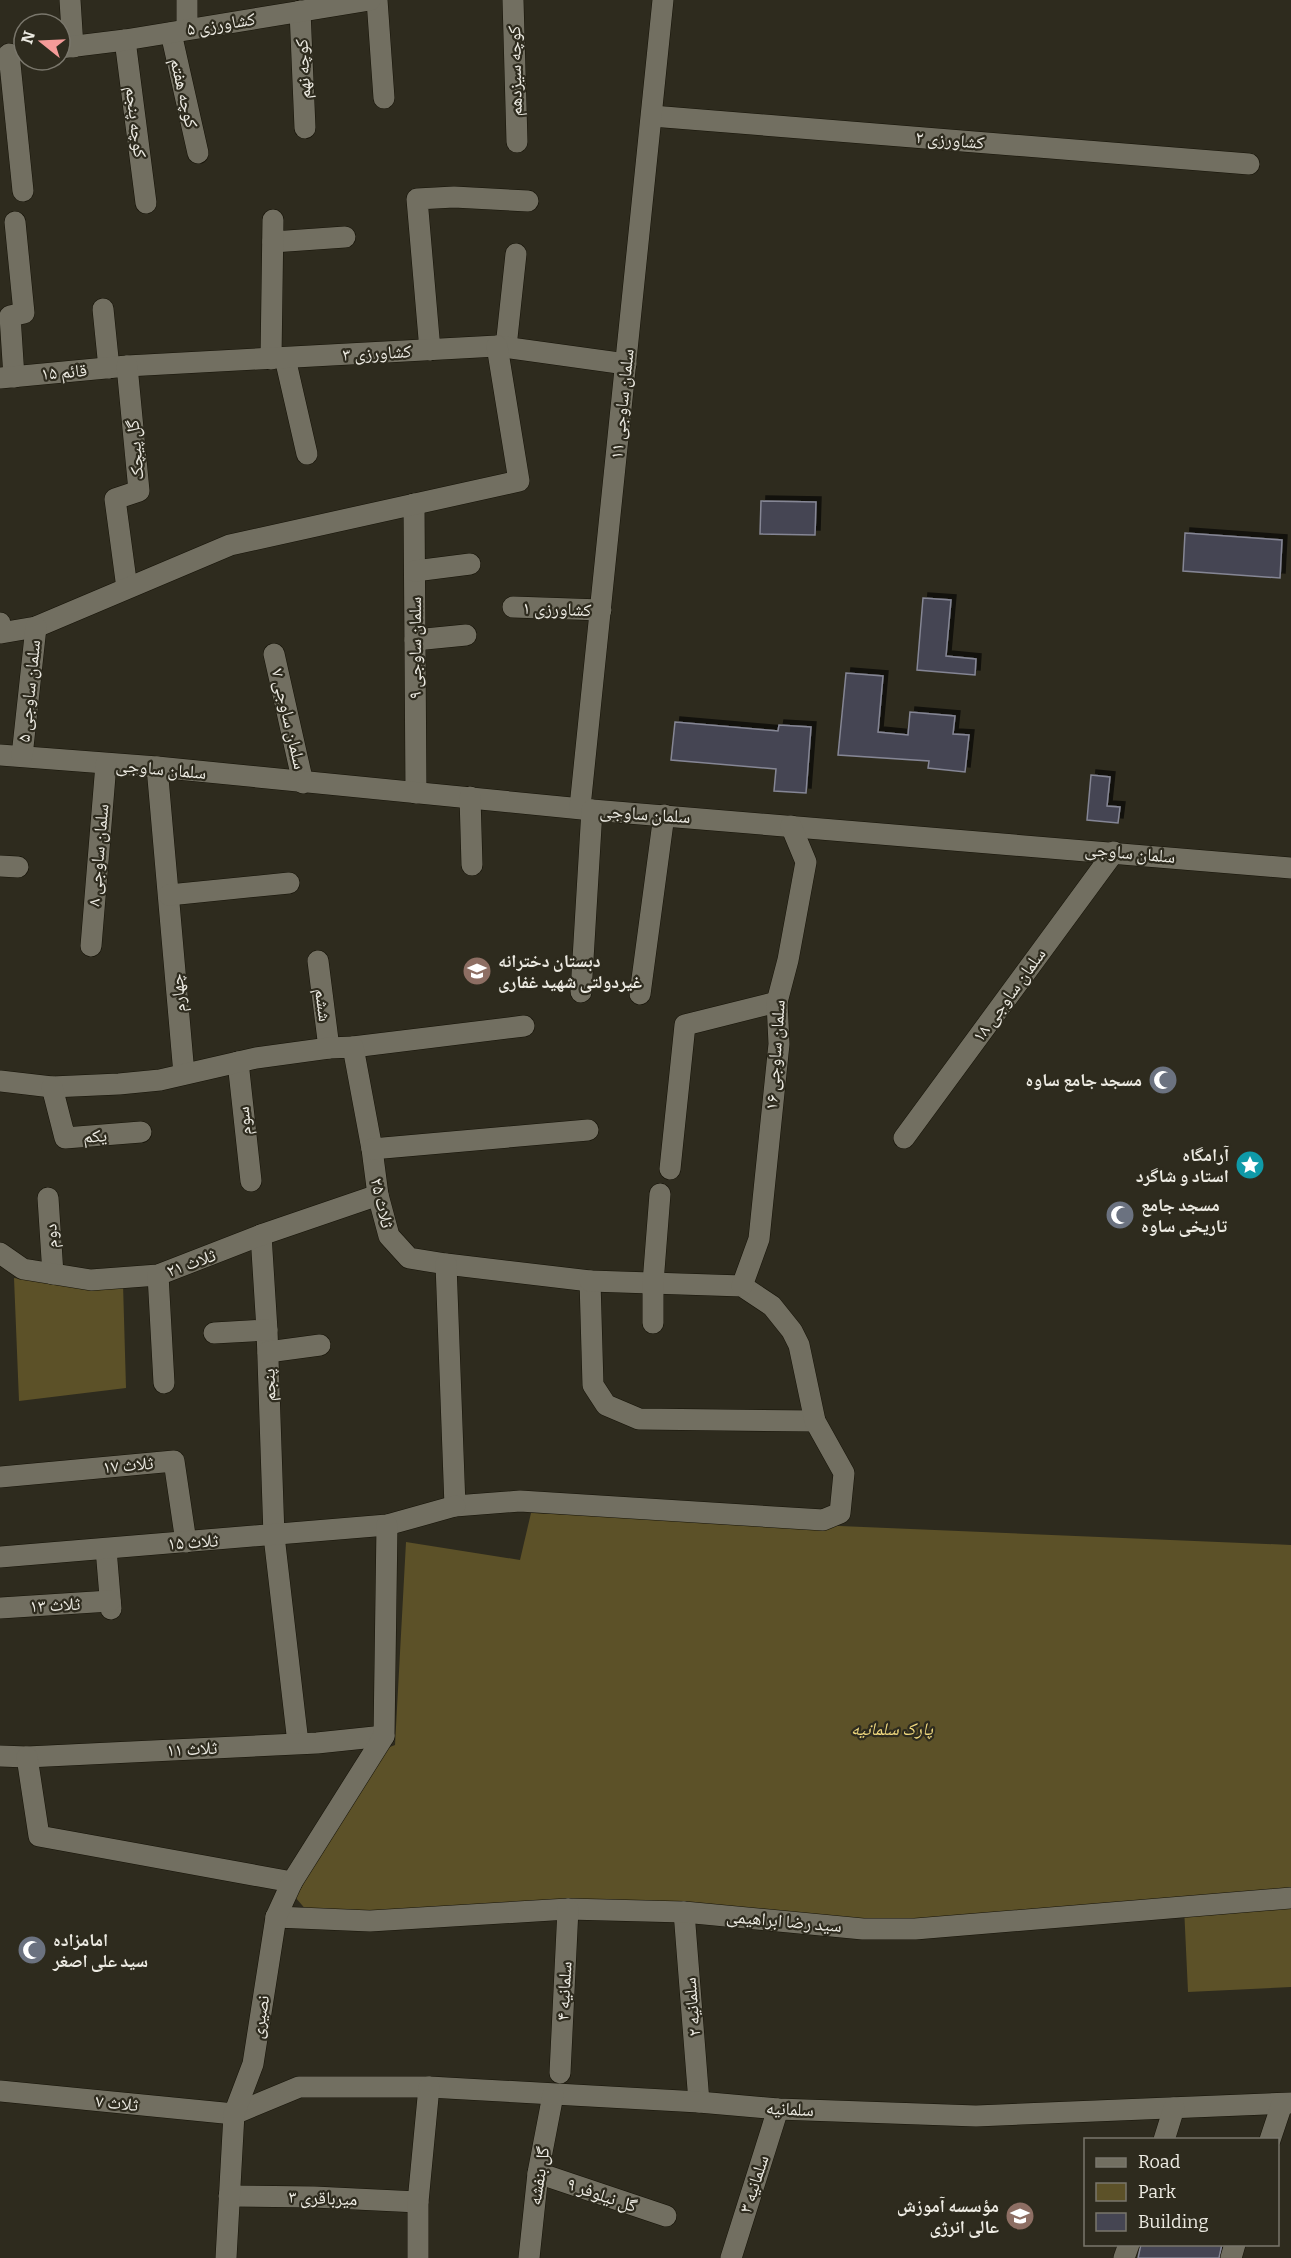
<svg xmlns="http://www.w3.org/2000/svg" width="1291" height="2258" viewBox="0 0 1291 2258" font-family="Bitter,'Noto Naskh Arabic',serif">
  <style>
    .park { fill: #5c5128 }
    .building { fill: #454552; stroke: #858695; stroke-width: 1.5; filter: url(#shadow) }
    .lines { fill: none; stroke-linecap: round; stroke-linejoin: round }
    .minor-casing { stroke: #161308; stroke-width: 22 }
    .minor { stroke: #726f61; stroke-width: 21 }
    .labels { text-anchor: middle; stroke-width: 4.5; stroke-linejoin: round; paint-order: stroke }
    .street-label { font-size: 18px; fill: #eceae2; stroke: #2e2b1e }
    .poi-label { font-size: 18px; font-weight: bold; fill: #eceae2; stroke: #2e2b1e; text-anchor: start }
    .park-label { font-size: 18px; font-style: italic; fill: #f1da80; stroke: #2e2b1e }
  </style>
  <defs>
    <filter id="shadow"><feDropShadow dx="5" dy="-5" stdDeviation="0" flood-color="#0009"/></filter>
  </defs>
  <rect width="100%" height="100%" fill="#2e2b1e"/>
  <!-- park -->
  <g class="park">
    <path d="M 14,1278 L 75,1287 L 123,1284 L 126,1388 L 19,1401 Z"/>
    <path d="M 531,1513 L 1291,1545 L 1291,1987 L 1188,1992 L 1184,1907 L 892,1929 L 662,1912 L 314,1919 L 289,1890 L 372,1754 L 395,1745 L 406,1542 L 520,1560 Z"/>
  </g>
  <!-- building -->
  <g class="building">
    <path d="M 761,501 L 816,502 L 815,535 L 760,534 Z"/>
    <path d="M 1185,533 L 1282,540 L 1280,578 L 1183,571 Z"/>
    <path d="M 923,598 L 951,600 L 946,656 L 976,659 L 975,675 L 917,670 Z"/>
    <path d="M 846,673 L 883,676 L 878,732 L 908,735 L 910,712 L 955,716 L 953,734 L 969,735 L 965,772 L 928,768 L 929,761 L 838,755 Z"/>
    <path d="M 675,722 L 778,731 L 779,725 L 811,727 L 806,793 L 774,791 L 776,769 L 671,760 Z"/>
    <path d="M 1091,775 L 1110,777 L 1107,806 L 1120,807 L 1118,823 L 1087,820 Z"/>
    <path d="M 1141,2244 L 1222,2244 L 1219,2258 L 1138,2258 Z"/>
  </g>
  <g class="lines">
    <!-- minor casing -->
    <g class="minor-casing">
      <g id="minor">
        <path d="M 70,0 L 73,47"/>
        <path d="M 377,0 L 384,98"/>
        <path d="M 513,0 L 517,142"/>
        <path d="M 300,11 L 305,128"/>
        <path d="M 187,29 L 187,0"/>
        <path d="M 171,33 L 198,153"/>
        <path d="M 125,40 L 146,203"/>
        <path d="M 60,48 L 125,40 L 370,0"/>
        <path d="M 9,54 L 23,191"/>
        <path d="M 652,116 L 1249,164"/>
        <path d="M 273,242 L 345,237"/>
        <path d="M 103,309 L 109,368"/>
        <path d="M 506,347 L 516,254"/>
        <path d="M 430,350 L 417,199 L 454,197 L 528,201"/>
        <path d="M 285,358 L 307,454"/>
        <path d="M 271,359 L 273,220"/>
        <path d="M 14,377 L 10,316 L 24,313 L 15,222"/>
        <path d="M 0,378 L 127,366 L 497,346 L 626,364"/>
        <path d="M 414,504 L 416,793"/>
        <path d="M 415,571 L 470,564"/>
        <path d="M 127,588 L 115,499 L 139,491 L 127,366"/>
        <path d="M 513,607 L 601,610"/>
        <path d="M 0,623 L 1,633 L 36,627 L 230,545 L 519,481 L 497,346"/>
        <path d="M 415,640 L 466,635"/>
        <path d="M 274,654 L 303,783"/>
        <path d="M 0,755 L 157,767 L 592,810 L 1291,868"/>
        <path d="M 22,756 L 36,627"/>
        <path d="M 157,767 L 184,1074"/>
        <path d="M 470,797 L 472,865"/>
        <path d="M 580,807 L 663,0"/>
        <path d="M 0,866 L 18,867"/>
        <path d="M 169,895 L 289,883"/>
        <path d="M 91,946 L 106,764"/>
        <path d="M 318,961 L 329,1048"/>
        <path d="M 581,992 L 592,810"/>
        <path d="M 640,994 L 664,815"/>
        <path d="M 353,1047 L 524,1026"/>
        <path d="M 238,1062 L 251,1181"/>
        <path d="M 0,1081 L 52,1087 L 119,1084 L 160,1080 L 256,1058 L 329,1048 L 353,1047 L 372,1149 L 378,1195 L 389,1236 L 409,1258 L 446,1264 L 590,1281 L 593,1385 L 606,1405 L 639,1419 L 815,1421"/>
        <path d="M 52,1087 L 65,1138 L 141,1132"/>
        <path d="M 904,1138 L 1114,852"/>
        <path d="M 372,1149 L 588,1130"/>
        <path d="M 670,1169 L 685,1025 L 777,1002"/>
        <path d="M 48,1198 L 53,1274"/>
        <path d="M 261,1235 L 267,1330 L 274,1536 L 298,1743"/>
        <path d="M 0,1253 L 23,1269 L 91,1280 L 158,1275 L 261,1235 L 378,1195"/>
        <path d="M 446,1264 L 455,1506 L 520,1501 L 823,1520 L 840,1513 L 844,1473 L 815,1421 L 799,1345 L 792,1331 L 772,1306 L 742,1286 L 590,1281"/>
        <path d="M 158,1275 L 164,1383"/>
        <path d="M 742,1286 L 759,1239 L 779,1044 L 777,1002 L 788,960 L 806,862 L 791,826"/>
        <path d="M 653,1323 L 653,1283 L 660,1194"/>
        <path d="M 214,1333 L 267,1330"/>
        <path d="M 268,1352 L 320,1345"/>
        <path d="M 0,1477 L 174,1461 L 186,1542"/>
        <path d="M 106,1549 L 111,1609"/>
        <path d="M 0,1557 L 387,1525 L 455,1506"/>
        <path d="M 0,1608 L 110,1601"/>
        <path d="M 0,1756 L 27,1757 L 317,1743 L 384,1736"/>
        <path d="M 27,1757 L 39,1836 L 292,1882"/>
        <path d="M 684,1912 L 699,2102"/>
        <path d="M 276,1917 L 370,1921 L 568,1909 L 684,1912 L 863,1929 L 915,1929 L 1291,1898"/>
        <path d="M 560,2073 L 568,1909"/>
        <path d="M 0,2091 L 234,2114 L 299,2087 L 429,2087 L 699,2102 L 778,2109 L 976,2116 L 1291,2103"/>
        <path d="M 1164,2140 L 1174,2108"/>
        <path d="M 1270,2140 L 1282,2104"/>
        <path d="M 538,2173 L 666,2216"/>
        <path d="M 229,2196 L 314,2197 L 418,2202"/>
        <path d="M 226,2258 L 234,2114 L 253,2064 L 276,1917 L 292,1882 L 384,1736 L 387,1525"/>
        <path d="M 418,2258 L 418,2202 L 429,2087"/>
        <path d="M 529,2258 L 538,2173 L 553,2095"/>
        <path d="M 731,2258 L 778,2109"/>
        <path d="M 1124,2258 L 1129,2244"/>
        <path d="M 1231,2258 L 1235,2244"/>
      </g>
    </g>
    <!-- minor -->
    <use href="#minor" class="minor"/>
  </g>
  <!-- icons -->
  <defs>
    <g id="school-disc" transform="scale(1.5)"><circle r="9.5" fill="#8d6e63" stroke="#2e2b1e"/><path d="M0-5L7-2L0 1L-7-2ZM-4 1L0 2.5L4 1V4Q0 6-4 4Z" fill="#fff"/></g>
    <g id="mosque-disc" transform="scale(1.5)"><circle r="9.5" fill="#6b7280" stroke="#2e2b1e"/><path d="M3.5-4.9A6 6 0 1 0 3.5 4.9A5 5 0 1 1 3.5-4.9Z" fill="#fff"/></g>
    <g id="sight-disc" transform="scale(1.5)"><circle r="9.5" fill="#0f9aa8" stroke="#2e2b1e"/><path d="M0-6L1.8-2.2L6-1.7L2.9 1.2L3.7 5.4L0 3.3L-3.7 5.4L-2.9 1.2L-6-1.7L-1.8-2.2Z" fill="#fff"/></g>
    <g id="university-disc" transform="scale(1.5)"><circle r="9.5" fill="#8d6e63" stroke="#2e2b1e"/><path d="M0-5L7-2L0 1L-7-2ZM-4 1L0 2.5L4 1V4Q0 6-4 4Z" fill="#fff"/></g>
  </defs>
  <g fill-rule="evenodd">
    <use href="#school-disc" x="477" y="971"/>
    <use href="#mosque-disc" x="1163" y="1080"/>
    <use href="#sight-disc" x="1250" y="1165"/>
    <use href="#mosque-disc" x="1120" y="1215"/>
    <use href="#mosque-disc" x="32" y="1950"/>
    <use href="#university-disc" x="1020" y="2216"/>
  </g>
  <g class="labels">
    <!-- street labels -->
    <g class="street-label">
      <text transform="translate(221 24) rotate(-9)" y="6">کشاورزی ۵</text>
      <text transform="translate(303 69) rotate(-93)" y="6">کوچه نهم</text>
      <text transform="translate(515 71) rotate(-91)" y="6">کوچه سیزدهم</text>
      <text transform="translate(184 93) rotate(77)" y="6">کوچه هفتم</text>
      <text transform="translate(136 122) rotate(83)" y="6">کوچه پنجم</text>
      <text transform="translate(950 140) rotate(5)" y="6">کشاورزی ۲</text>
      <text transform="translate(377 353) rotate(-3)" y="6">کشاورزی ۳</text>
      <text transform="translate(64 372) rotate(-5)" y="6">قائم ۱۵</text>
      <text transform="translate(622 404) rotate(-84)" y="6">سلمان ساوجی ۱۱</text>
      <text transform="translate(135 450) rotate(-95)" y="6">گل پیچک</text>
      <text transform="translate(557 609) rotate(2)" y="6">کشاورزی ۱</text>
      <text transform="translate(415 648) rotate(-90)" y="6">سلمان ساوجی ۹</text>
      <text transform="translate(29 691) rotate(-84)" y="6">سلمان ساوجی ۵</text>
      <text transform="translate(289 719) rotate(77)" y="6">سلمان ساوجی ۷</text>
      <text transform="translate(161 769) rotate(5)" y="6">سلمان ساوجی</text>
      <text transform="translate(645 814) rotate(4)" y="6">سلمان ساوجی</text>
      <text transform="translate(1130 853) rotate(5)" y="6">سلمان ساوجی</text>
      <text transform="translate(98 855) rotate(-85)" y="6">سلمان ساوجی ۸</text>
      <text transform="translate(178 993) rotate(-95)" y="6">چهارم</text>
      <text transform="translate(1009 995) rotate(-54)" y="6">سلمان ساوجی ۱۸</text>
      <text transform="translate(323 1005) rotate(83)" y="6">ششم</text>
      <text transform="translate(775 1055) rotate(-86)" y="6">سلمان ساوجی ۱۶</text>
      <text transform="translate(244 1121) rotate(-96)" y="6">سوم</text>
      <text transform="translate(95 1136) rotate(-4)" y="6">یکم</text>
      <text transform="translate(382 1203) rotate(77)" y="6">ثلاث ۲۵</text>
      <text transform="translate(51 1236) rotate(-94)" y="6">دوم</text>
      <text transform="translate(191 1263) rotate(-20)" y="6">ثلاث ۲۱</text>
      <text transform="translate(269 1385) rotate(-92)" y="6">پنجم</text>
      <text transform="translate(128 1465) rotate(-5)" y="6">ثلاث ۱۷</text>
      <text transform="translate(193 1542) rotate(-4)" y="6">ثلاث ۱۵</text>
      <text transform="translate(55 1605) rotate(-3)" y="6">ثلاث ۱۳</text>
      <text transform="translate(192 1749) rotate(-3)" y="6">ثلاث ۱۱</text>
      <text transform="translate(784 1921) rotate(5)" y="6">سید رضا ابراهیمی</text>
      <text transform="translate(564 1991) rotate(-87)" y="6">سلمانیه ۴</text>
      <text transform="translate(692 2007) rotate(-95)" y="6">سلمانیه ۲</text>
      <text transform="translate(260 2017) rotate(-81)" y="6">نصیری</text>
      <text transform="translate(117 2103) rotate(6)" y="6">ثلاث ۷</text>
      <text transform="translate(790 2109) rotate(3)" y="6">سلمانیه</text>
      <text transform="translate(539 2176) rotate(-81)" y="6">گل بنفشه</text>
      <text transform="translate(754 2184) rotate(-72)" y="6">سلمانیه ۳</text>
      <text transform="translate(602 2195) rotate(19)" y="6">گل نیلوفر ۹</text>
      <text transform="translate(323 2198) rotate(2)" y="6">میرباقری ۳</text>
    </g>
    <!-- poi labels -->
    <g class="poi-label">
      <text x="498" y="967">دبستان دخترانه<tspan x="498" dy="21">غیردولتی شهید غفاری</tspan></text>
      <text x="1142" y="1086" text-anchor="end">مسجد جامع ساوه</text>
      <text x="1229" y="1161" text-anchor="end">آرامگاه<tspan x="1229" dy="21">استاد و شاگرد</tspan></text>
      <text x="1141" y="1211">مسجد جامع<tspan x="1141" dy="21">تاریخی ساوه</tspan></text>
      <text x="53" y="1946">امامزاده<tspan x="53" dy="21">سید علی اصغر</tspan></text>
      <text x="999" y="2212" text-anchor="end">مؤسسه آموزش<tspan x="999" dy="21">عالی انرژی</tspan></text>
    </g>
    <!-- park labels -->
    <g class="park-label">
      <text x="892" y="1735">پارک سلمانیه</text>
    </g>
  </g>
  <!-- legend -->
  <rect x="1084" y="2138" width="195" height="108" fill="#2e2b1e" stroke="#7a776c" stroke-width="1.5"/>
  <rect x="1096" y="2158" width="30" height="9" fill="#726f61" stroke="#7a776c" stroke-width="1.5"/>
  <text x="1138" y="2168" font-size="18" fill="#eceae2">Road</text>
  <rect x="1096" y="2183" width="30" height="18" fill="#5c5128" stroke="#7a776c" stroke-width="1.5"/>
  <text x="1138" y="2198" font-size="18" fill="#eceae2">Park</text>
  <rect x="1096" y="2213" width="30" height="18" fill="#454552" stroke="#7a776c" stroke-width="1.5"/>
  <text x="1138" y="2228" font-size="18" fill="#eceae2">Building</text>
  <!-- north arrow -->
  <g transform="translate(42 42) rotate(288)"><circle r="28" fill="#2e2b1e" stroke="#7a776c" stroke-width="1.5"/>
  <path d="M0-4.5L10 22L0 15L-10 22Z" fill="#f59b99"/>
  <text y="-9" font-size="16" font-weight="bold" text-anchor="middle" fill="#eceae2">N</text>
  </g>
</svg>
